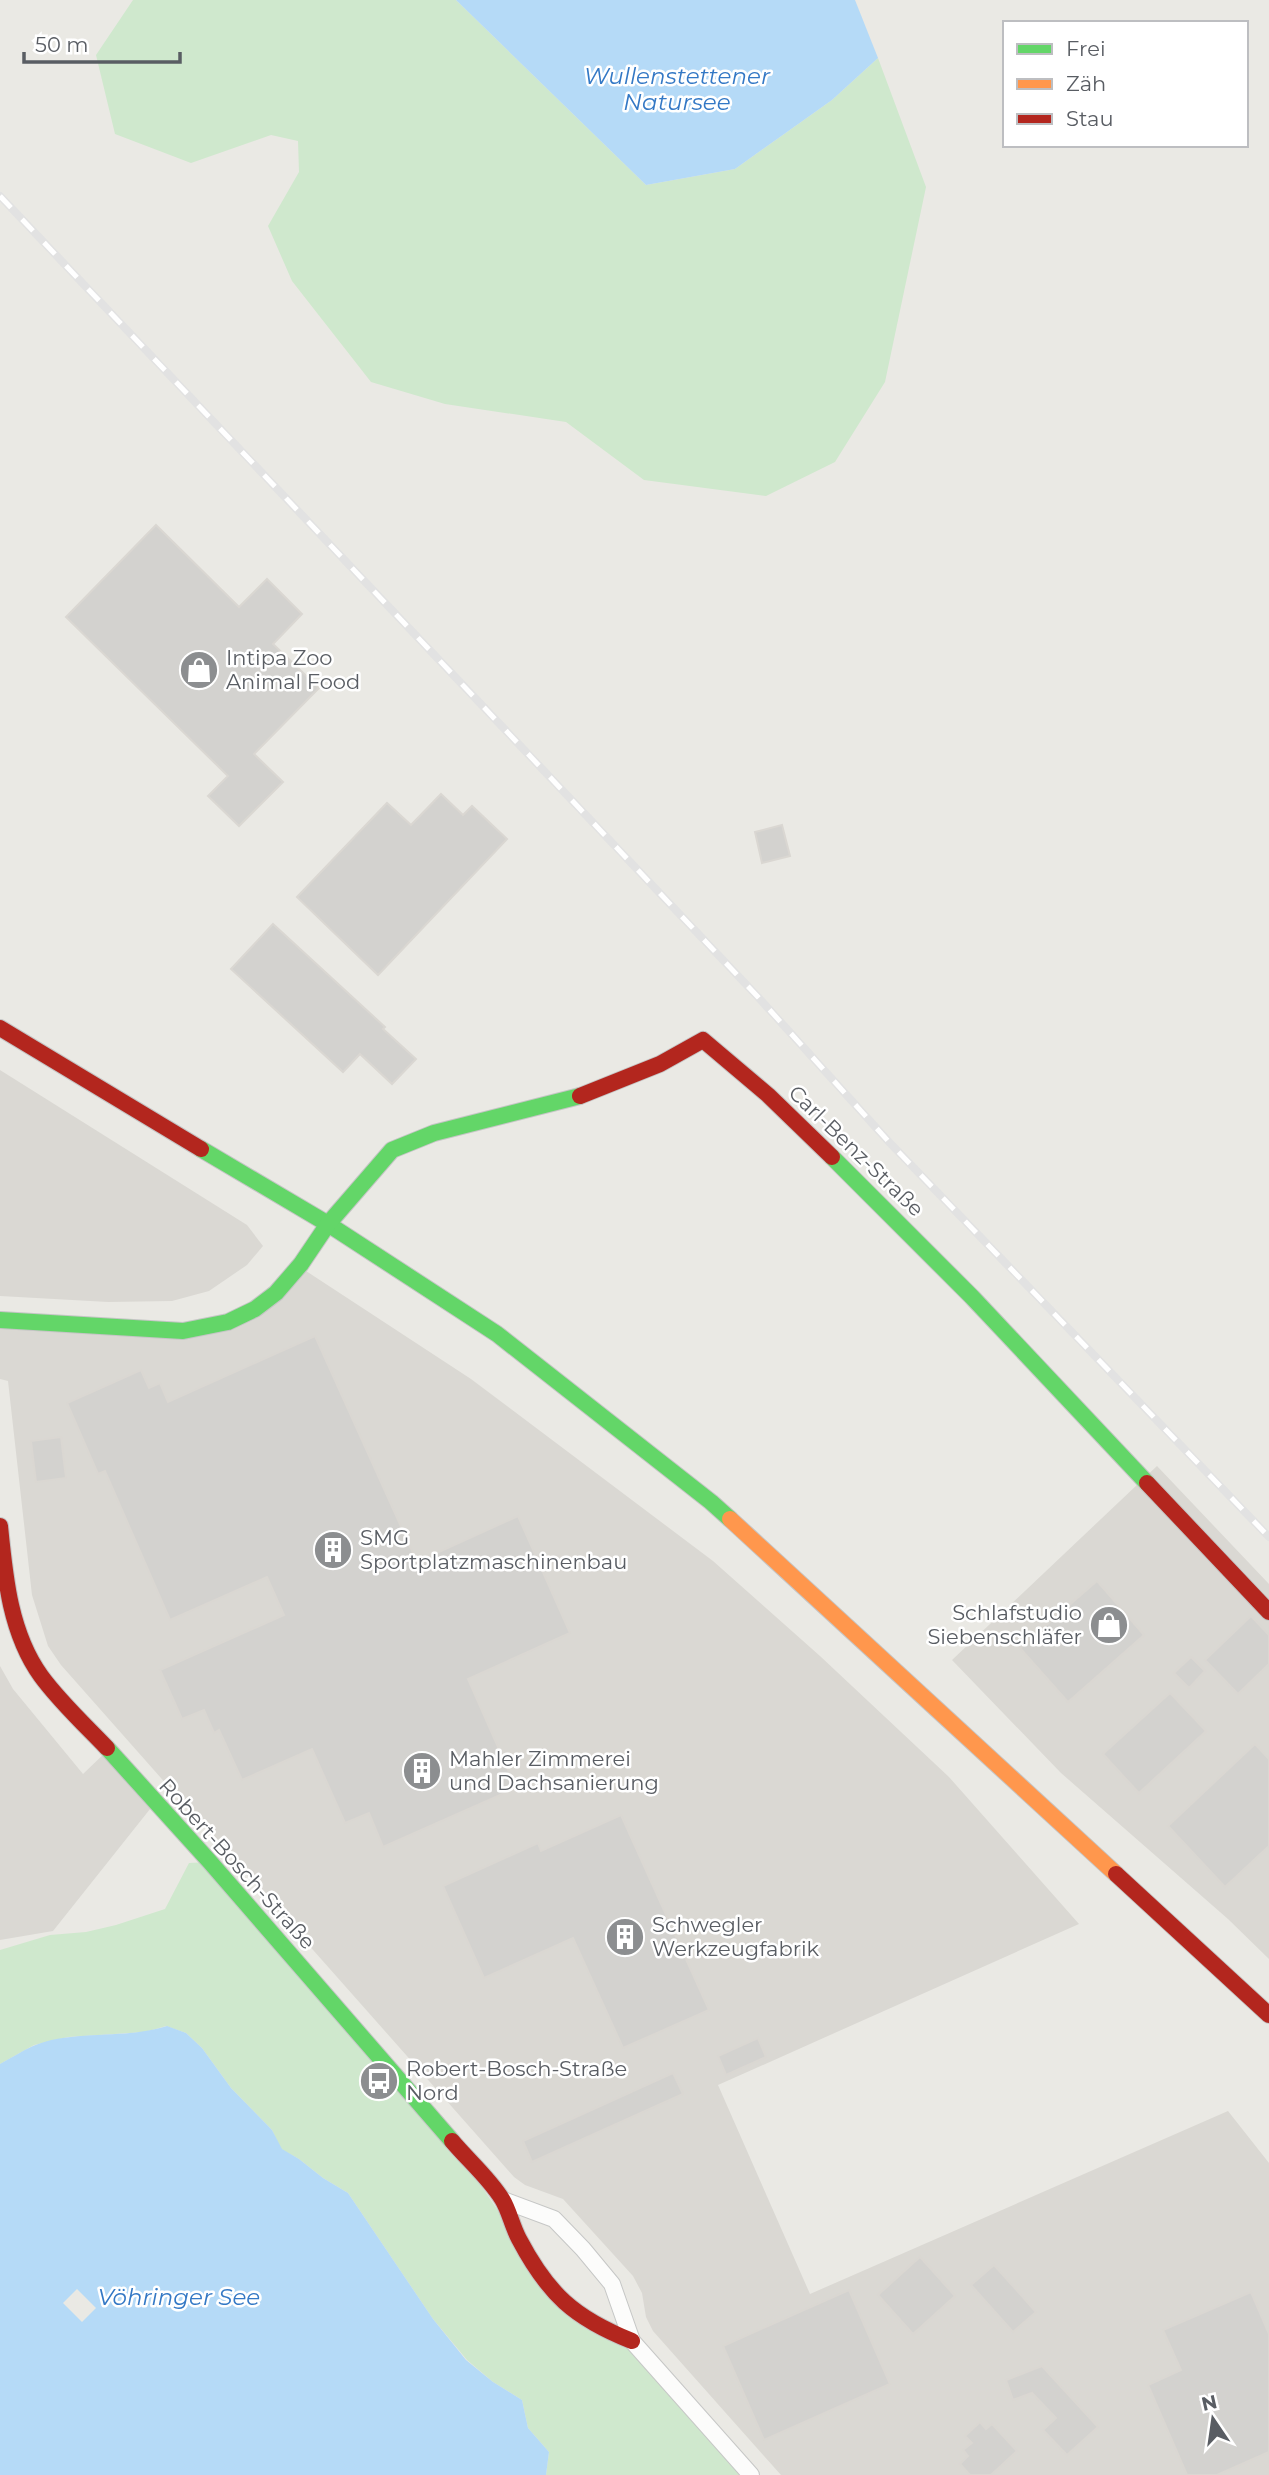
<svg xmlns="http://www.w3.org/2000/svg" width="1269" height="2475" viewBox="0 0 1269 2475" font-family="Montserrat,sans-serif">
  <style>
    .industrial { fill: #dad8d3 }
    .green { fill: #cfe8cd }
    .water { fill: #b5daf7 }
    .pier { fill: #eae9e4 }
    .building { fill: #d3d2cf; stroke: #dad7d2; stroke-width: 2 }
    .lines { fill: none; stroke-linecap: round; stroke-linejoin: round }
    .street-casing { stroke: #c6c7c6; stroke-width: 18 }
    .fast-casing { stroke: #c5c5c5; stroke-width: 18 }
    .slow-casing { stroke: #c5c5c5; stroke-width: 18 }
    .jam-casing { stroke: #c5c5c5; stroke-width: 18 }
    .street { stroke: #fcfcfb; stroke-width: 16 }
    .fast { stroke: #63d668; stroke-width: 16 }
    .slow { stroke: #ff974d; stroke-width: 16 }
    .jam { stroke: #b3261e; stroke-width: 16 }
    .rail-casing { stroke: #e2e2e2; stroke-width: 8 }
    .rail { stroke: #fff; stroke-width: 5; stroke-dasharray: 16; stroke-linecap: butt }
    .labels { text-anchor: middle; stroke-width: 5; stroke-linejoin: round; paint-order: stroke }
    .poi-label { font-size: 21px; fill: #595d63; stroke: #fff; text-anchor: start }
    .street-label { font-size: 21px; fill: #595d63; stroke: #fff }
    .water-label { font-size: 23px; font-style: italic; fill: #3378c5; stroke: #fff }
  </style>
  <rect width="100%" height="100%" fill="#eae9e4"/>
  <!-- industrial -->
  <g class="industrial">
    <path d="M 0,1070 L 247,1225 L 263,1246 L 247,1265 L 209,1291 L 172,1301 L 108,1302 L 0,1296 Z"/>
    <path d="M 303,1269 L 471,1379 L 713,1561 L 820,1656 L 949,1777 L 1079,1924 L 718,2085 L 810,2294 L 1228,2111 L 1269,2163 L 1269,2475 L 781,2475 L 653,2331 L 646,2317 L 642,2293 L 633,2276 L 563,2199 L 525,2185 L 514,2177 L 61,1665 L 48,1646 L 32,1595 L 8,1381 L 0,1379 L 0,1321 L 228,1323 Z"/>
    <path d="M 1157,1466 L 1269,1584 L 1269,1959 L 1228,1919 L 1061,1773 L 952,1660 Z"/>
    <path d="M 0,1666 L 13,1689 L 83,1774 L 106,1752 L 154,1804 L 53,1931 L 0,1940 Z"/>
  </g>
  <!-- green -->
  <g class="green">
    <path d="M 133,0 L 456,0 L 646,185 L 735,169 L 832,100 L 878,58 L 926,187 L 885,382 L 835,462 L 766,496 L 644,480 L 566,422 L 445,404 L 371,382 L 292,281 L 268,226 L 299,172 L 298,141 L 271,135 L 191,163 L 115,134 L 96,55 Z"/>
    <path d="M 209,1862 L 445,2133 L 546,2281 L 632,2342 L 751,2475 L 546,2475 L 549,2452 L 528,2428 L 522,2400 L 493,2382 L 467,2360 L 433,2319 L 348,2193 L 323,2178 L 299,2159 L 281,2149 L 272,2130 L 231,2088 L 202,2048 L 186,2033 L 166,2026 L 145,2032 L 68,2037 L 34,2045 L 0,2064 L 0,1950 L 50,1935 L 86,1932 L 116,1925 L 165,1909 L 189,1863 Z"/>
  </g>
  <!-- water -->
  <g class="water">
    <path d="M 456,0 L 855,0 L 878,58 L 832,100 L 735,169 L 646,185 Z"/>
    <path d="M 167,2026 L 186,2033 L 202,2048 L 231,2088 L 272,2130 L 282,2149 L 299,2159 L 323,2178 L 348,2193 L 433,2319 L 466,2360 L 493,2382 L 522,2400 L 528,2428 L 549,2452 L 546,2475 L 0,2475 L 0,2064 C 11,2058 22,2051 33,2046 C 73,2029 124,2040 167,2026 Z"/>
  </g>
  <!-- pier -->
  <path class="pier" d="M 77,2289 L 96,2308 L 82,2322 L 63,2303 Z"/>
  <!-- building -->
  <g class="building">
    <path d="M 156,525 L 239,607 L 267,579 L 302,614 L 273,644 L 319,688 L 254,754 L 283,782 L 239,826 L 208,796 L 228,776 L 66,617 Z"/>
    <path d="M 441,794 L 463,815 L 472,806 L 507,839 L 378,975 L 297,897 L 387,803 L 411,825 Z"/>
    <path d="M 782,825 L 790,856 L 762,863 L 755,832 Z"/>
    <path d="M 273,924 L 385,1027 L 383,1029 L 416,1059 L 392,1084 L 360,1054 L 343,1072 L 231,969 Z"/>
    <path d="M 315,1336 L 417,1562 L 518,1516 L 570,1633 L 468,1679 L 516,1788 L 383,1847 L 369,1813 L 345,1823 L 312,1749 L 242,1780 L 219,1730 L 214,1733 L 204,1710 L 182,1719 L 160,1670 L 284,1615 L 267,1577 L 170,1620 L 105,1471 L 98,1474 L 67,1403 L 141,1370 L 149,1388 L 160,1383 L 168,1402 Z"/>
    <path d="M 61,1437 L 66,1478 L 36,1482 L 31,1441 Z"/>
    <path d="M 1097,1581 L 1144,1635 L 1068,1702 L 1020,1648 Z"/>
    <path d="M 1251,1616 L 1269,1635 L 1269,1664 L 1238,1694 L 1205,1660 Z"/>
    <path d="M 1191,1657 L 1205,1671 L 1189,1688 L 1174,1673 Z"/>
    <path d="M 1170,1693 L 1206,1731 L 1139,1793 L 1103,1754 Z"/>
    <path d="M 1255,1744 L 1269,1759 L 1269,1846 L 1225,1887 L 1168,1826 Z"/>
    <path d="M 621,1815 L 709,2010 L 623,2048 L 573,1938 L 484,1978 L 443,1886 L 538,1843 L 541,1851 Z"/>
    <path d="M 758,2038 L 766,2057 L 726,2075 L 718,2056 Z"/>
    <path d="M 673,2073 L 683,2094 L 532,2162 L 523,2141 Z"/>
    <path d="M 920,2257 L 955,2296 L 913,2334 L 878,2295 Z"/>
    <path d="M 994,2265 L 1036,2312 L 1013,2332 L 971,2285 Z"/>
    <path d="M 849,2290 L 890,2384 L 764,2440 L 723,2346 Z"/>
    <path d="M 1251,2292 L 1269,2334 L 1269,2452 L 1217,2475 L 1187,2475 L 1148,2385 L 1181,2370 L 1163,2330 Z"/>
    <path d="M 1042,2366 L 1098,2427 L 1067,2455 L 1043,2430 L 1056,2418 L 1032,2393 L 1013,2400 L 1006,2380 Z"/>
    <path d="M 980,2422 L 986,2429 L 992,2424 L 1017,2451 L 991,2475 L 970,2475 L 960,2464 L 968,2456 L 963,2450 L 972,2443 L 965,2436 Z"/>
  </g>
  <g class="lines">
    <!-- street casing -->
    <g class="street-casing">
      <path id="street" d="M 503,2200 L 554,2219 L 583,2249 L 612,2284 L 632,2341 L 751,2475"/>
    </g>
    <!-- fast casing -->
    <g class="fast-casing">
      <g id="fast">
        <path d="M 201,1149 L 328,1224 L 497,1334 L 711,1502 L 730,1519"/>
        <path d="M 832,1157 L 972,1297 L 1147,1483"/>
        <path d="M 0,1320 L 183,1331 L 228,1322 L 255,1309 L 276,1293 L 301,1264 L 328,1224 L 392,1150 L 434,1133 L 580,1096"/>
        <path d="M 107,1748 L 210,1862 L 452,2141"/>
      </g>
    </g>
    <!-- slow casing -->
    <g class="slow-casing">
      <path id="slow" d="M 730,1519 L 1116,1874"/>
    </g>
    <!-- jam casing -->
    <g class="jam-casing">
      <g id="jam">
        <path d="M 0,1028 L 201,1149"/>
        <path d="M 580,1096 L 660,1064 L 703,1040 L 768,1095 L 832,1157"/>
        <path d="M 1147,1483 L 1269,1612"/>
        <path d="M 0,1526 C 5,1577 10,1633 41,1676 C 60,1702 85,1725 107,1748"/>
        <path d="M 1116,1874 L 1269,2015"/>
        <path d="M 452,2141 C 468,2160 489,2178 502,2199 C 509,2210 512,2226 519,2239 C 548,2294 574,2318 632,2341"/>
      </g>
    </g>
    <!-- street -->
    <use href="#street" class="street"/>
    <!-- fast -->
    <use href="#fast" class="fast"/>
    <!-- slow -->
    <use href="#slow" class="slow"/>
    <!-- jam -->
    <use href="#jam" class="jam"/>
    <!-- rail casing -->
    <g class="rail-casing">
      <path id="rail" d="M 0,196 L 758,997 L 889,1142 L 1269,1537"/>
    </g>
    <!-- rail -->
    <use href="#rail" class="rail"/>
  </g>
  <!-- icons -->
  <defs>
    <g id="shop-disc" transform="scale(2.0125)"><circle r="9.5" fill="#8c8e90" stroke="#fff"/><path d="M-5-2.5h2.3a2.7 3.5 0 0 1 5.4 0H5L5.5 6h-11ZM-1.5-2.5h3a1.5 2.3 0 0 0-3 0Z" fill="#fff"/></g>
    <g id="building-disc" transform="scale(2.0125)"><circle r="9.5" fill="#8c8e90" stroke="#fff"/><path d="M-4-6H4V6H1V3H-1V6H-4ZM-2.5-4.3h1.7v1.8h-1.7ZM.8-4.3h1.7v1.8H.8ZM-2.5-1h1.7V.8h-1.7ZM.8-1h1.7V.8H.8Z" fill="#fff"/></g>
    <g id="bus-disc" transform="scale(2.0125)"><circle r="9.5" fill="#8c8e90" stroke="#fff"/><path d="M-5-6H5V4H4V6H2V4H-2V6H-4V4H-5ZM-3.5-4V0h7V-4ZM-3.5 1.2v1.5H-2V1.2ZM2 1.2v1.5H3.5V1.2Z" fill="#fff"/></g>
  </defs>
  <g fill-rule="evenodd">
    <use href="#shop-disc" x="199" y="670"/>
    <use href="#building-disc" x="333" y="1550"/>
    <use href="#shop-disc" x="1109" y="1625"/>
    <use href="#building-disc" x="422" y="1771"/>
    <use href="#building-disc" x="625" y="1937"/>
    <use href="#bus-disc" x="379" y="2081"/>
  </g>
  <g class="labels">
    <!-- poi labels -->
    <g class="poi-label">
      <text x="226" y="665">Intipa Zoo<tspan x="226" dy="24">Animal Food</tspan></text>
      <text x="360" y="1545">SMG<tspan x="360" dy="24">Sportplatzmaschinenbau</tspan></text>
      <text x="1082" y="1620" text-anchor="end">Schlafstudio<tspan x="1082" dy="24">Siebenschläfer</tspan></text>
      <text x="449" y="1766">Mahler Zimmerei<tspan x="449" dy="24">und Dachsanierung</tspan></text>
      <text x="652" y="1932">Schwegler<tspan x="652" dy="24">Werkzeugfabrik</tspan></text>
      <text x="406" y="2076">Robert-Bosch-Straße<tspan x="406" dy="24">Nord</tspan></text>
    </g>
    <!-- street labels -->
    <g class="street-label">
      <text transform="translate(856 1151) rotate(44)" y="7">Carl-Benz-Straße</text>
      <text transform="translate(237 1864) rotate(48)" y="7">Robert-Bosch-Straße</text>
    </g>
    <!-- water labels -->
    <g class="water-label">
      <text x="677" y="84">Wullenstettener<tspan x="677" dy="26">Natursee</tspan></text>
      <text x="179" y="2305">Vöhringer See</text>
    </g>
  </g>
  <!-- legend -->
  <rect x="1003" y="21" width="245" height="126" fill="#ffffff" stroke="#bdbec1" stroke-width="2"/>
  <rect x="1017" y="44" width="35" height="10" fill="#63d668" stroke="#bdbec1" stroke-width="2"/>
  <text x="1066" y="56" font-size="21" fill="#595d63">Frei</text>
  <rect x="1017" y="79" width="35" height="10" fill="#ff974d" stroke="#bdbec1" stroke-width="2"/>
  <text x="1066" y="91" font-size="21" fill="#595d63">Zäh</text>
  <rect x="1017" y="114" width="35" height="10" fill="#b3261e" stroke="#bdbec1" stroke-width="2"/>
  <text x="1066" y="126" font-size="21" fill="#595d63">Stau</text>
  <!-- north arrow -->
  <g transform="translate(1213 2419) rotate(347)" stroke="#ffffff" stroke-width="5" paint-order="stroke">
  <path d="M0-5L12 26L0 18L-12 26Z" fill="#595d63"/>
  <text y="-10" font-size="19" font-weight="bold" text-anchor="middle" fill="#595d63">N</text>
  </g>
  <!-- scale -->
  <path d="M24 52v10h156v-10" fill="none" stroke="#595d63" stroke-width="3.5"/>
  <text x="35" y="52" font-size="21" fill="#595d63" stroke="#ffffff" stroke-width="5" paint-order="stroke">50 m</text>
</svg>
